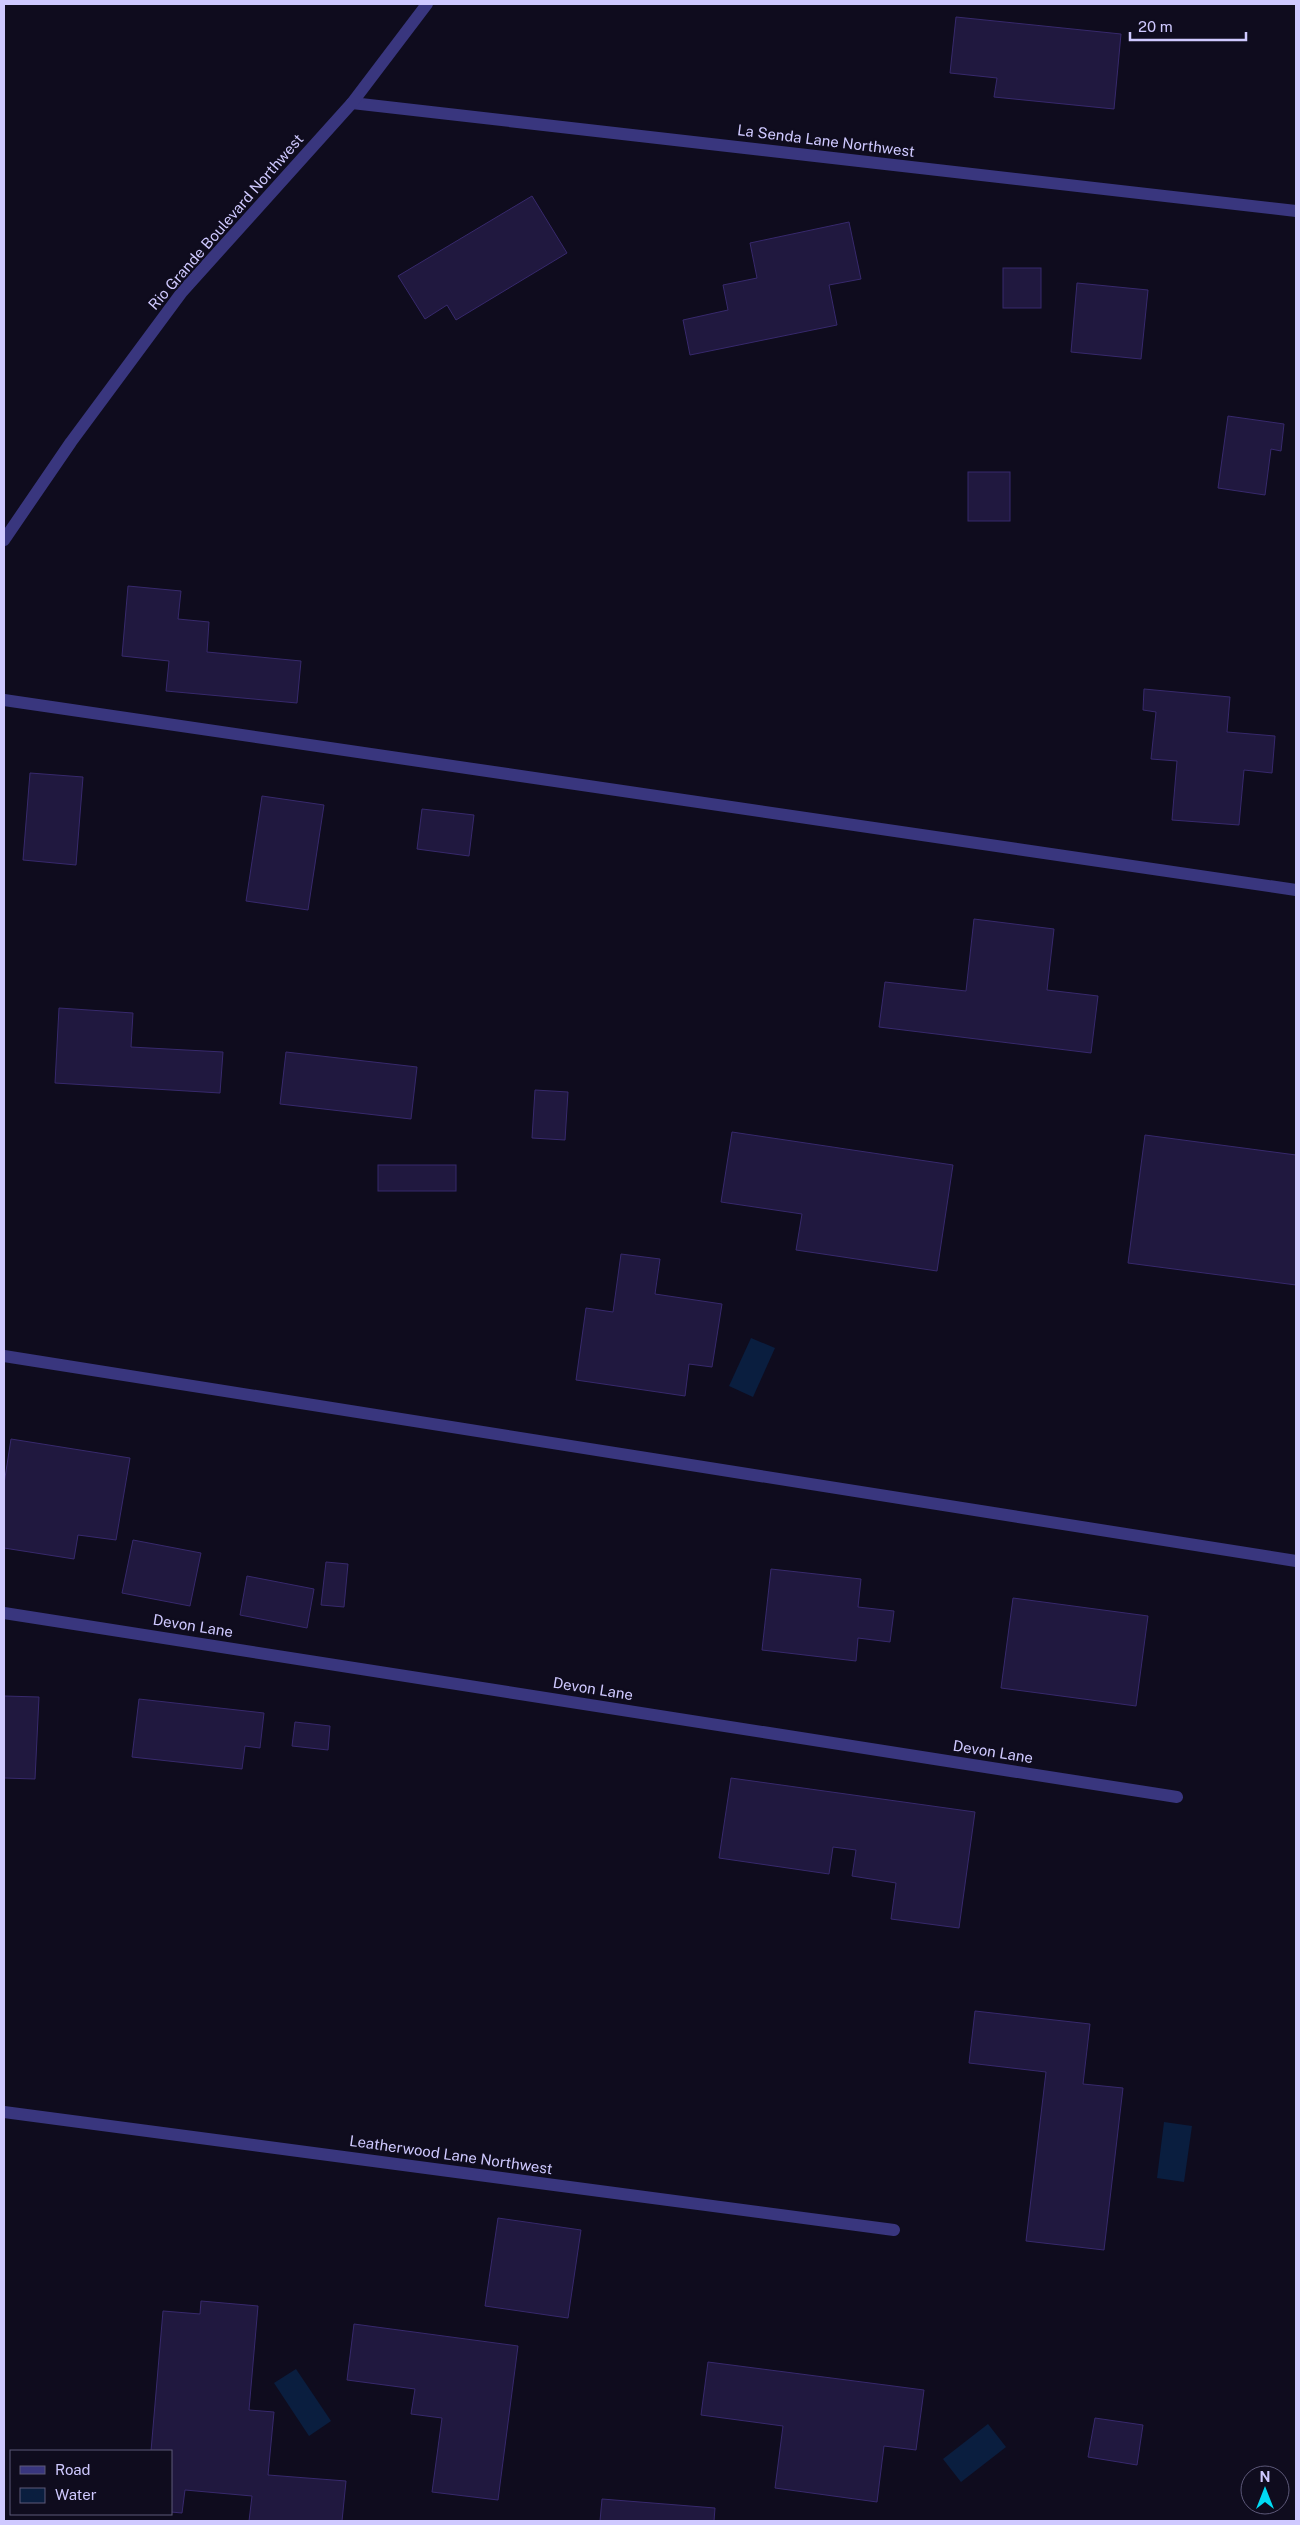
<svg xmlns="http://www.w3.org/2000/svg" width="1300" height="2525" viewBox="0 0 1300 2525" font-family="'Public Sans',sans-serif">
  <style>
    .water { fill: #0a1e3f }
    .building { fill: #20183f; stroke: #37296c }
    .lines { fill: none; stroke-linecap: round; stroke-linejoin: round }
    .minor { stroke: #39367e; stroke-width: 12 }
    .labels { text-anchor: middle; stroke-width: 4.5; stroke-linejoin: round; paint-order: stroke }
    .street-label { font-size: 15px; fill: #cfc9ff; stroke: #0f0c1e }
  </style>
  <rect width="100%" height="100%" fill="#0f0c1e"/>
  <!-- water -->
  <g class="water">
    <path d="M 751,1338 L 775,1348 L 753,1397 L 729,1386 Z"/>
    <path d="M 1164,2122 L 1192,2126 L 1184,2182 L 1157,2178 Z"/>
    <path d="M 296,2369 L 331,2421 L 309,2436 L 274,2383 Z"/>
    <path d="M 988,2424 L 1006,2447 L 961,2482 L 943,2459 Z"/>
  </g>
  <!-- building -->
  <g class="building">
    <path d="M 956,17 L 1121,34 L 1114,109 L 994,97 L 997,78 L 950,73 Z"/>
    <path d="M 532,196 L 567,253 L 456,320 L 447,305 L 425,319 L 398,276 Z"/>
    <path d="M 849,222 L 861,279 L 829,285 L 837,325 L 690,355 L 683,320 L 728,310 L 723,285 L 757,278 L 750,243 Z"/>
    <rect x="1003" y="268" width="38" height="40"/>
    <path d="M 1077,283 L 1148,290 L 1141,359 L 1071,352 Z"/>
    <path d="M 1228,416 L 1284,424 L 1281,451 L 1271,449 L 1265,495 L 1218,488 Z"/>
    <rect x="968" y="472" width="42" height="49"/>
    <path d="M 128,586 L 181,591 L 178,619 L 209,622 L 207,652 L 301,661 L 297,703 L 166,691 L 169,661 L 122,656 Z"/>
    <path d="M 1144,689 L 1230,697 L 1227,732 L 1275,736 L 1272,773 L 1244,770 L 1239,825 L 1172,820 L 1177,761 L 1151,759 L 1156,712 L 1143,710 Z"/>
    <path d="M 30,773 L 83,777 L 76,865 L 23,860 Z"/>
    <path d="M 262,796 L 324,805 L 308,910 L 246,901 Z"/>
    <path d="M 422,809 L 474,815 L 469,856 L 417,849 Z"/>
    <path d="M 974,919 L 1054,929 L 1047,990 L 1098,996 L 1091,1053 L 879,1027 L 885,982 L 966,991 Z"/>
    <path d="M 59,1008 L 133,1013 L 131,1047 L 223,1052 L 220,1093 L 55,1083 Z"/>
    <path d="M 286,1052 L 417,1067 L 411,1119 L 280,1104 Z"/>
    <path d="M 535,1090 L 568,1092 L 565,1140 L 532,1138 Z"/>
    <path d="M 732,1132 L 953,1165 L 937,1271 L 796,1250 L 802,1214 L 721,1202 Z"/>
    <path d="M 1145,1135 L 1296,1155 L 1296,1285 L 1128,1263 Z"/>
    <rect x="378" y="1165" width="78" height="26"/>
    <path d="M 621,1254 L 660,1259 L 655,1294 L 722,1304 L 712,1367 L 689,1364 L 685,1396 L 576,1380 L 586,1308 L 613,1312 Z"/>
    <path d="M 11,1439 L 130,1458 L 116,1540 L 78,1535 L 74,1559 L 4,1548 L 4,1484 Z"/>
    <path d="M 133,1540 L 201,1553 L 190,1606 L 122,1593 Z"/>
    <path d="M 326,1562 L 348,1564 L 344,1607 L 321,1605 Z"/>
    <path d="M 771,1569 L 861,1579 L 858,1607 L 894,1611 L 890,1642 L 858,1638 L 856,1661 L 762,1650 Z"/>
    <path d="M 247,1576 L 314,1589 L 307,1628 L 240,1615 Z"/>
    <path d="M 1013,1598 L 1148,1616 L 1136,1706 L 1001,1688 Z"/>
    <path d="M 4,1696 L 39,1697 L 35,1779 L 4,1778 Z"/>
    <path d="M 139,1699 L 264,1713 L 260,1748 L 245,1746 L 242,1769 L 132,1757 Z"/>
    <path d="M 295,1722 L 330,1726 L 328,1750 L 292,1746 Z"/>
    <path d="M 731,1778 L 975,1812 L 959,1928 L 891,1919 L 896,1883 L 852,1876 L 856,1850 L 833,1847 L 829,1874 L 719,1858 Z"/>
    <path d="M 975,2011 L 1090,2024 L 1083,2084 L 1123,2088 L 1104,2250 L 1026,2241 L 1046,2072 L 969,2063 Z"/>
    <path d="M 498,2218 L 581,2230 L 568,2318 L 485,2306 Z"/>
    <path d="M 201,2301 L 258,2306 L 249,2410 L 274,2412 L 268,2475 L 346,2481 L 342,2521 L 249,2521 L 252,2496 L 185,2490 L 182,2513 L 171,2512 L 171,2451 L 151,2451 L 163,2311 L 200,2314 Z"/>
    <path d="M 354,2324 L 518,2346 L 498,2500 L 432,2492 L 442,2418 L 411,2414 L 415,2389 L 347,2380 Z"/>
    <path d="M 708,2362 L 924,2390 L 916,2450 L 884,2446 L 877,2502 L 775,2488 L 783,2426 L 701,2415 Z"/>
    <path d="M 1095,2418 L 1143,2425 L 1137,2465 L 1088,2457 Z"/>
    <path d="M 602,2499 L 715,2508 L 714,2521 L 600,2521 Z"/>
  </g>
  <g class="lines">
    <!-- minor -->
    <g class="minor">
      <path d="M 352,103 L 1296,211"/>
      <path d="M 4,540 L 71,442 L 182,292 L 352,103 L 427,4"/>
      <path d="M 4,700 L 1296,890"/>
      <path d="M 4,1356 L 1296,1561"/>
      <path d="M 4,1613 L 1177,1797"/>
      <path d="M 4,2112 L 894,2230"/>
    </g>
  </g>
  <g class="labels">
    <!-- street labels -->
    <g class="street-label">
      <text transform="translate(826 141) rotate(7)" y="5">La Senda Lane Northwest</text>
      <text transform="translate(226 222) rotate(-49)" y="5">Rio Grande Boulevard Northwest</text>
      <text transform="translate(193 1626) rotate(9)" y="5">Devon Lane</text>
      <text transform="translate(593 1689) rotate(9)" y="5">Devon Lane</text>
      <text transform="translate(993 1752) rotate(9)" y="5">Devon Lane</text>
      <text transform="translate(451 2155) rotate(8)" y="5">Leatherwood Lane Northwest</text>
    </g>
  </g>
  <!-- border -->
  <rect width="1300" height="2525" fill="none" stroke="#cfc9ff" stroke-width="10"/>
  <!-- legend -->
  <rect x="10" y="2450" width="162" height="65" fill="#0f0c1e" stroke="#5c5878"/>
  <rect x="20" y="2466" width="25" height="8" fill="#39367e" stroke="#5c5878"/>
  <text x="55" y="2475" font-size="15" fill="#cfc9ff">Road</text>
  <rect x="20" y="2488" width="25" height="15" fill="#0a1e3f" stroke="#5c5878"/>
  <text x="55" y="2500" font-size="15" fill="#cfc9ff">Water</text>
  <!-- north arrow -->
  <g transform="translate(1265 2490)"><circle r="24" fill="#0f0c1e" stroke="#5c5878"/>
  <path d="M0-4L9 19L0 12L-9 19Z" fill="#00dbf4"/>
  <text y="-8" font-size="14" font-weight="bold" text-anchor="middle" fill="#cfc9ff">N</text>
  </g>
  <!-- scale -->
  <path d="M1130 32v8h116v-8" fill="none" stroke="#cfc9ff" stroke-width="2.5"/>
  <text x="1138" y="32" font-size="15" fill="#cfc9ff" stroke="#0f0c1e" stroke-width="4" paint-order="stroke">20 m</text>
</svg>
